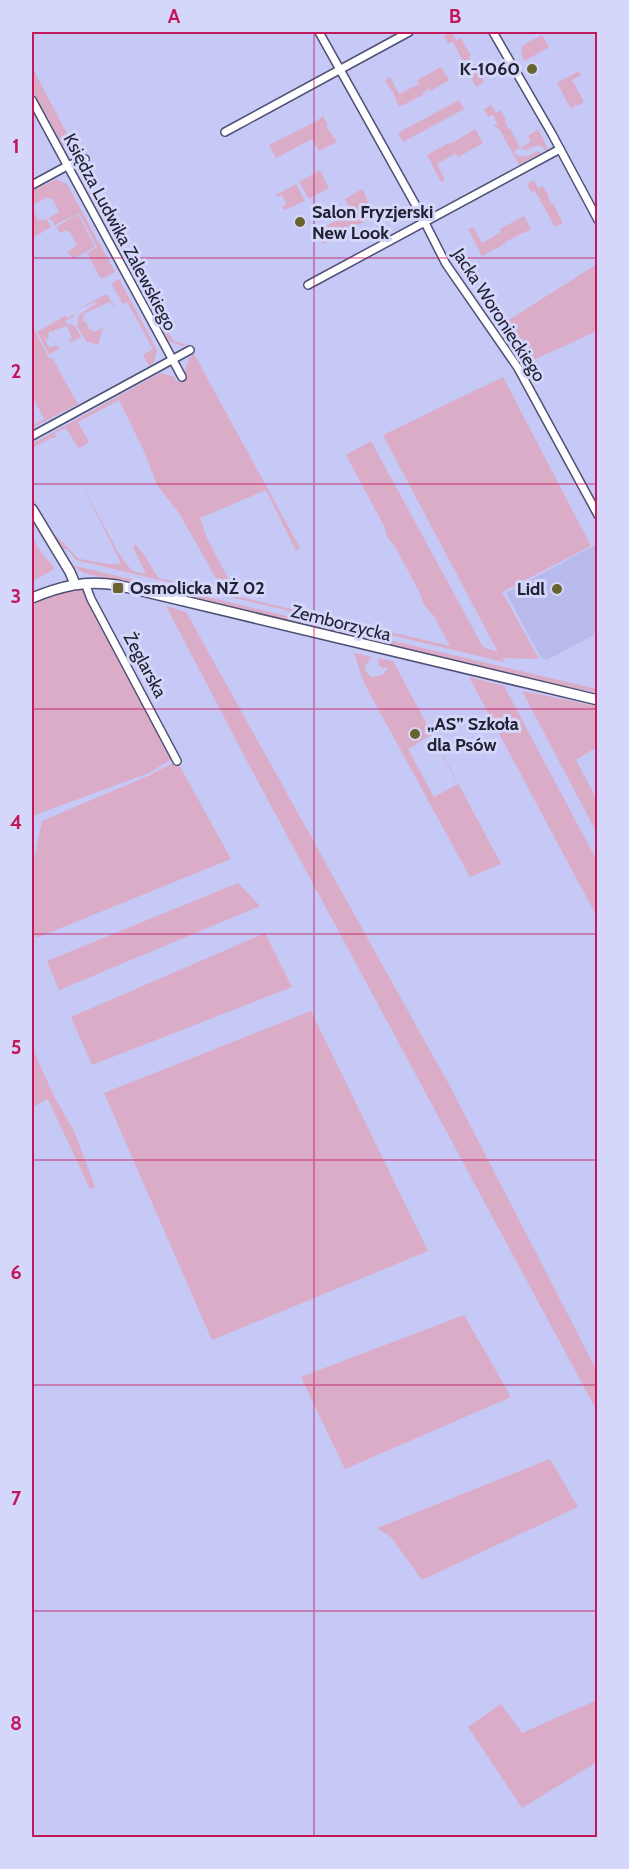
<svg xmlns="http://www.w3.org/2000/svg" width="629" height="1869" viewBox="0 0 629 1869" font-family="Cabin,sans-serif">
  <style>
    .built { fill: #b7baeb }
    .green { fill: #daacc7; fill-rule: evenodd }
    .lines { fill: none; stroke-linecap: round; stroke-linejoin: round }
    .street-casing { stroke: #4e4f74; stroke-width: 10 }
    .secondary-casing { stroke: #4e4f74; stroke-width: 12 }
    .street { stroke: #fff; stroke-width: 7 }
    .secondary { stroke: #fff; stroke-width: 9 }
    .grid { fill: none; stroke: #c2185b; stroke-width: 1.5; stroke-opacity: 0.55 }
    .poi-dot { fill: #696330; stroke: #d4d6fa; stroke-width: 2 }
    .labels { text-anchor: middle; stroke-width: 6; stroke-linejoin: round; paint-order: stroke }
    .poi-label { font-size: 18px; font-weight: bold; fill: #202131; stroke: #d4d6fa; text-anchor: start }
    .street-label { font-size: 18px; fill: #202131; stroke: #d4d6fa }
    .neatline { fill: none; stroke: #c2185b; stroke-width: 2 }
    .grid-label { font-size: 20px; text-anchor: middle; font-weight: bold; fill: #c2185b }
  </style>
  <rect width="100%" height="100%" fill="#c6c8f5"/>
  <!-- built -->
  <path class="built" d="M 597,544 L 597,633 L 547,660 L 541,658 L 506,593 Z"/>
  <!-- green -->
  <g class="green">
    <path d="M 451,32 L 456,40 L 461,38 L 471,56 L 469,57 L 473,64 L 474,63 L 484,82 L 476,87 L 453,42 L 448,44 L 444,36 Z"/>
    <path d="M 542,35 L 549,47 L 548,48 L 524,61 L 521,52 L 522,46 Z"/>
    <path d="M 32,67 L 75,149 C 83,154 89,156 88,166 L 85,171 L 85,178 L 167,331 L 174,341 L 187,345 L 182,346 L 169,341 L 81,179 L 82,167 L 87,164 L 84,154 L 77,154 L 63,146 L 32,89 Z"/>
    <path d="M 441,67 L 449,80 L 431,91 L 429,89 L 423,93 L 423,95 L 399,107 L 393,92 L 385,81 L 390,77 L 399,94 L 419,84 L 417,80 Z"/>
    <path d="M 579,71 L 581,75 L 572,80 L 584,102 L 577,106 L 576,104 L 571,109 L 557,83 Z"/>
    <path d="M 459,100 L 464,109 L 403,142 L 398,133 Z"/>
    <path d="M 491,105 L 496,113 L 501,110 L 506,121 L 505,122 L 508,129 L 510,128 L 520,148 L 531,142 L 528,136 L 538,129 L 548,149 L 546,151 C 540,142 534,146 527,150 L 520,148 L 513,152 C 521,160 529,156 538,151 L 541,153 L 519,165 L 500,130 L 493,125 L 498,125 L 493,115 L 488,117 L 484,109 Z"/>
    <path d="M 323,116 L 328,125 L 326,126 L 337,142 L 319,151 L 312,139 L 276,158 L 269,145 L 315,122 Z"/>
    <path d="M 475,129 L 483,143 L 458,157 L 456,153 L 437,164 L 445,180 L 441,182 L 427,155 L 449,143 L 450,144 Z"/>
    <path d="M 320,170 L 329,188 L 309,199 L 299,182 Z"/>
    <path d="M 56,179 L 67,184 L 115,272 L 101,279 L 87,253 L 97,247 L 79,213 L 53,226 L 54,223 L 49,218 L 59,212 L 52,198 L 49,199 L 48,197 L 33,205 L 34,207 L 32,209 L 38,220 L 40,219 L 42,221 L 47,219 L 51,227 L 34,237 L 32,232 L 32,201 L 35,198 L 32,191 Z"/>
    <path d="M 534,180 L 538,188 L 543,186 L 549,196 L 548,197 L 551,204 L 553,203 L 563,223 L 555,227 L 535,191 L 531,192 L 527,184 Z"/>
    <path d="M 296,184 L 305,201 L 284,210 L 282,206 L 287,204 L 282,195 L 277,197 L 276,195 Z"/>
    <path d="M 362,189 L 367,198 L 366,199 L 376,215 L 323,244 L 316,232 L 351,212 L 345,199 Z"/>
    <path d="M 78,214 L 95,247 L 71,260 L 72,257 L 67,252 L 77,245 L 70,232 L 68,232 L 66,230 L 60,233 L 56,227 Z"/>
    <path d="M 524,216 L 531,229 L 505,242 L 506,243 L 482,256 L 468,229 L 473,227 L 482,243 L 501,232 L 500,229 Z"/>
    <path d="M 597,264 L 597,331 L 520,366 L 501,325 Z"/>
    <path d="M 119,279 L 157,350 L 154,362 L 149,366 L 143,355 L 153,349 L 127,302 L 123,304 L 112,285 L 113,282 Z"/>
    <path d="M 107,294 L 115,308 L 109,302 L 83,314 L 84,317 L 82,319 L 84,322 L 86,321 L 89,330 L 93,330 L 94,332 L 103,328 L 98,345 L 86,341 L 77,326 L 79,315 L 97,303 L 95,302 L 74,311 Z"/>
    <path d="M 71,313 L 74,316 L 65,321 L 68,324 L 75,326 L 81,337 L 71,342 L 69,340 L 72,338 L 67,326 L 54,330 L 54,332 L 52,331 L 48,333 L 49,338 L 45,340 L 49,347 L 58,346 L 60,348 L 49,354 L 37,332 L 65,316 L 67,318 L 72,315 Z"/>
    <path d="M 32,326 L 50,359 L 52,358 L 78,404 L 32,428 L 32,426 L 44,419 L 32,395 Z"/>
    <path d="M 194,354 L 300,548 L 296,551 L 266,490 L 200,518 L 207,538 L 230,582 L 217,580 L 179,513 L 157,485 L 144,451 L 119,400 L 78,422 L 89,442 L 79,449 L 66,428 L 55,433 L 56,438 L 51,438 L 32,448 L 32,444 L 160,373 L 175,377 L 174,379 L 179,382 L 188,376 L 185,371 L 189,358 Z"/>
    <path d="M 503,377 L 591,546 L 502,592 L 539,659 L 503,658 L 504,662 L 76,560 L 68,550 L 60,548 L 32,501 L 32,497 L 52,532 L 79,559 C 92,560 110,567 121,563 L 79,479 L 119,554 L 132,571 L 146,574 L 133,547 L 135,544 L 145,556 L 158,578 L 450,646 L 434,616 L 424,605 L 419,591 L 394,545 L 387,537 L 385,528 L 346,455 L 371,441 L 483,647 L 498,652 L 383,435 Z"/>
    <path d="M 32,537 L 42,554 L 54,567 L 53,570 L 32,581 Z"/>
    <path d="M 71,565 L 597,689 L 597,692 L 552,685 L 84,573 Z"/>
    <path d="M 82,589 L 175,757 L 149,773 L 32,816 L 32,603 L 59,593 Z"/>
    <path d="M 166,606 L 186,612 L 452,1090 L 597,1371 L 597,1411 L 247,761 Z"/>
    <path d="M 354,653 L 372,657 C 366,666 360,666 371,677 L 382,675 L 388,669 L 387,667 L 383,668 L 379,666 L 378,658 L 393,661 L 501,864 L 470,877 L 364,683 ZM 431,735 L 458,784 L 434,797 L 408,749 Z"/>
    <path d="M 469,677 L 504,686 L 597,861 L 597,917 Z"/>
    <path d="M 522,691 L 597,706 L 597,747 L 576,760 L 597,800 L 597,833 Z"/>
    <path d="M 177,761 L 231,859 L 36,938 C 23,906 35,854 42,821 L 150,775 Z"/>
    <path d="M 238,883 L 260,906 L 59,990 L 47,961 Z"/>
    <path d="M 265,933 L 292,987 L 92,1065 L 71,1017 Z"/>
    <path d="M 311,1011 L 428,1251 L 212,1340 L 104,1093 Z"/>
    <path d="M 32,1048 L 54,1096 L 75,1133 L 95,1187 L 90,1189 L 48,1099 L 32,1107 Z"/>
    <path d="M 464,1315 L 511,1397 L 345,1469 L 301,1377 Z"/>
    <path d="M 550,1459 L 578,1507 L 422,1580 L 391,1537 L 377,1528 Z"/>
    <path d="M 597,1700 L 597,1762 L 522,1808 L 468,1727 L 501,1704 L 522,1733 Z"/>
  </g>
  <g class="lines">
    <!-- street casing -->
    <g class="street-casing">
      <g id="street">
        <path d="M 319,32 L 419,211 L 446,264 L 518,368 L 598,515"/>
        <path d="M 493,32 L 552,134 L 598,220"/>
        <path d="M 32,100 L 182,377"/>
        <path d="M 225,132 L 409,32"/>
        <path d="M 32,185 L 67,166 L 85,159"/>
        <path d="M 308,285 L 560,149"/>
        <path d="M 32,436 L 190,350"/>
        <path d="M 85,583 L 91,599 L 177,761"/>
      </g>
    </g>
    <!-- secondary casing -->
    <g class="secondary-casing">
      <g id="secondary">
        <path d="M 32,509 L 70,572 L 75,584"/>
        <path d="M 32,598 C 61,586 85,580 117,585 L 598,700"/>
      </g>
    </g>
    <!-- street -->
    <use href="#street" class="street"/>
    <!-- secondary -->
    <use href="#secondary" class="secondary"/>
  </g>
  <!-- grid -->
  <path class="grid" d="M 314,32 L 314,1838M 32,258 L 598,258M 32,484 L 598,484M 32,709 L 598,709M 32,934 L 598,934M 32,1160 L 598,1160M 32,1385 L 598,1385M 32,1611 L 598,1611"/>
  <!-- markers -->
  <g class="poi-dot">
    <circle cx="532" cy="69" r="6"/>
    <circle cx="300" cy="222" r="6"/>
    <rect x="112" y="582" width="12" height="12" rx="3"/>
    <circle cx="557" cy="589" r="6"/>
    <circle cx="415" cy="734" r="6"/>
  </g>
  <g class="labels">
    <!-- poi labels -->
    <g class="poi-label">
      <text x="520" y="75" text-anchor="end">K-1060</text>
      <text x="312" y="218">Salon Fryzjerski<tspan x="312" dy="21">New Look</tspan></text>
      <text x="130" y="594">Osmolicka NŻ 02</text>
      <text x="545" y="595" text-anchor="end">Lidl</text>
      <text x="427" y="730">„AS” Szkoła<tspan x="427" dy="21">dla Psów</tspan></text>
    </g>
    <!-- street labels -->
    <g class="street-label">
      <text transform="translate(120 232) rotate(62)" y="6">Księdza Ludwika Zalewskiego</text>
      <text transform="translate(499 315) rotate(57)" y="6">Jacka Woronieckiego</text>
      <text transform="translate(341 623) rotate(14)" y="6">Zemborzycka</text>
      <text transform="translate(145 665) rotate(62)" y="6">Żeglarska</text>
    </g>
  </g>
  <!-- border -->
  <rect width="629" height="1869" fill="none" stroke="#d4d6fa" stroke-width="66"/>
  <rect x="33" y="33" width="563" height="1803" class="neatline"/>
  <g class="grid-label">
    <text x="174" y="23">A</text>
    <text x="455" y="23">B</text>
    <text x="16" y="153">1</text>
    <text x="16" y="378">2</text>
    <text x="16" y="603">3</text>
    <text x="16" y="829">4</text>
    <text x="16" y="1054">5</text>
    <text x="16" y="1279">6</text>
    <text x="16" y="1505">7</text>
    <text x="16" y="1730">8</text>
  </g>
</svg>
